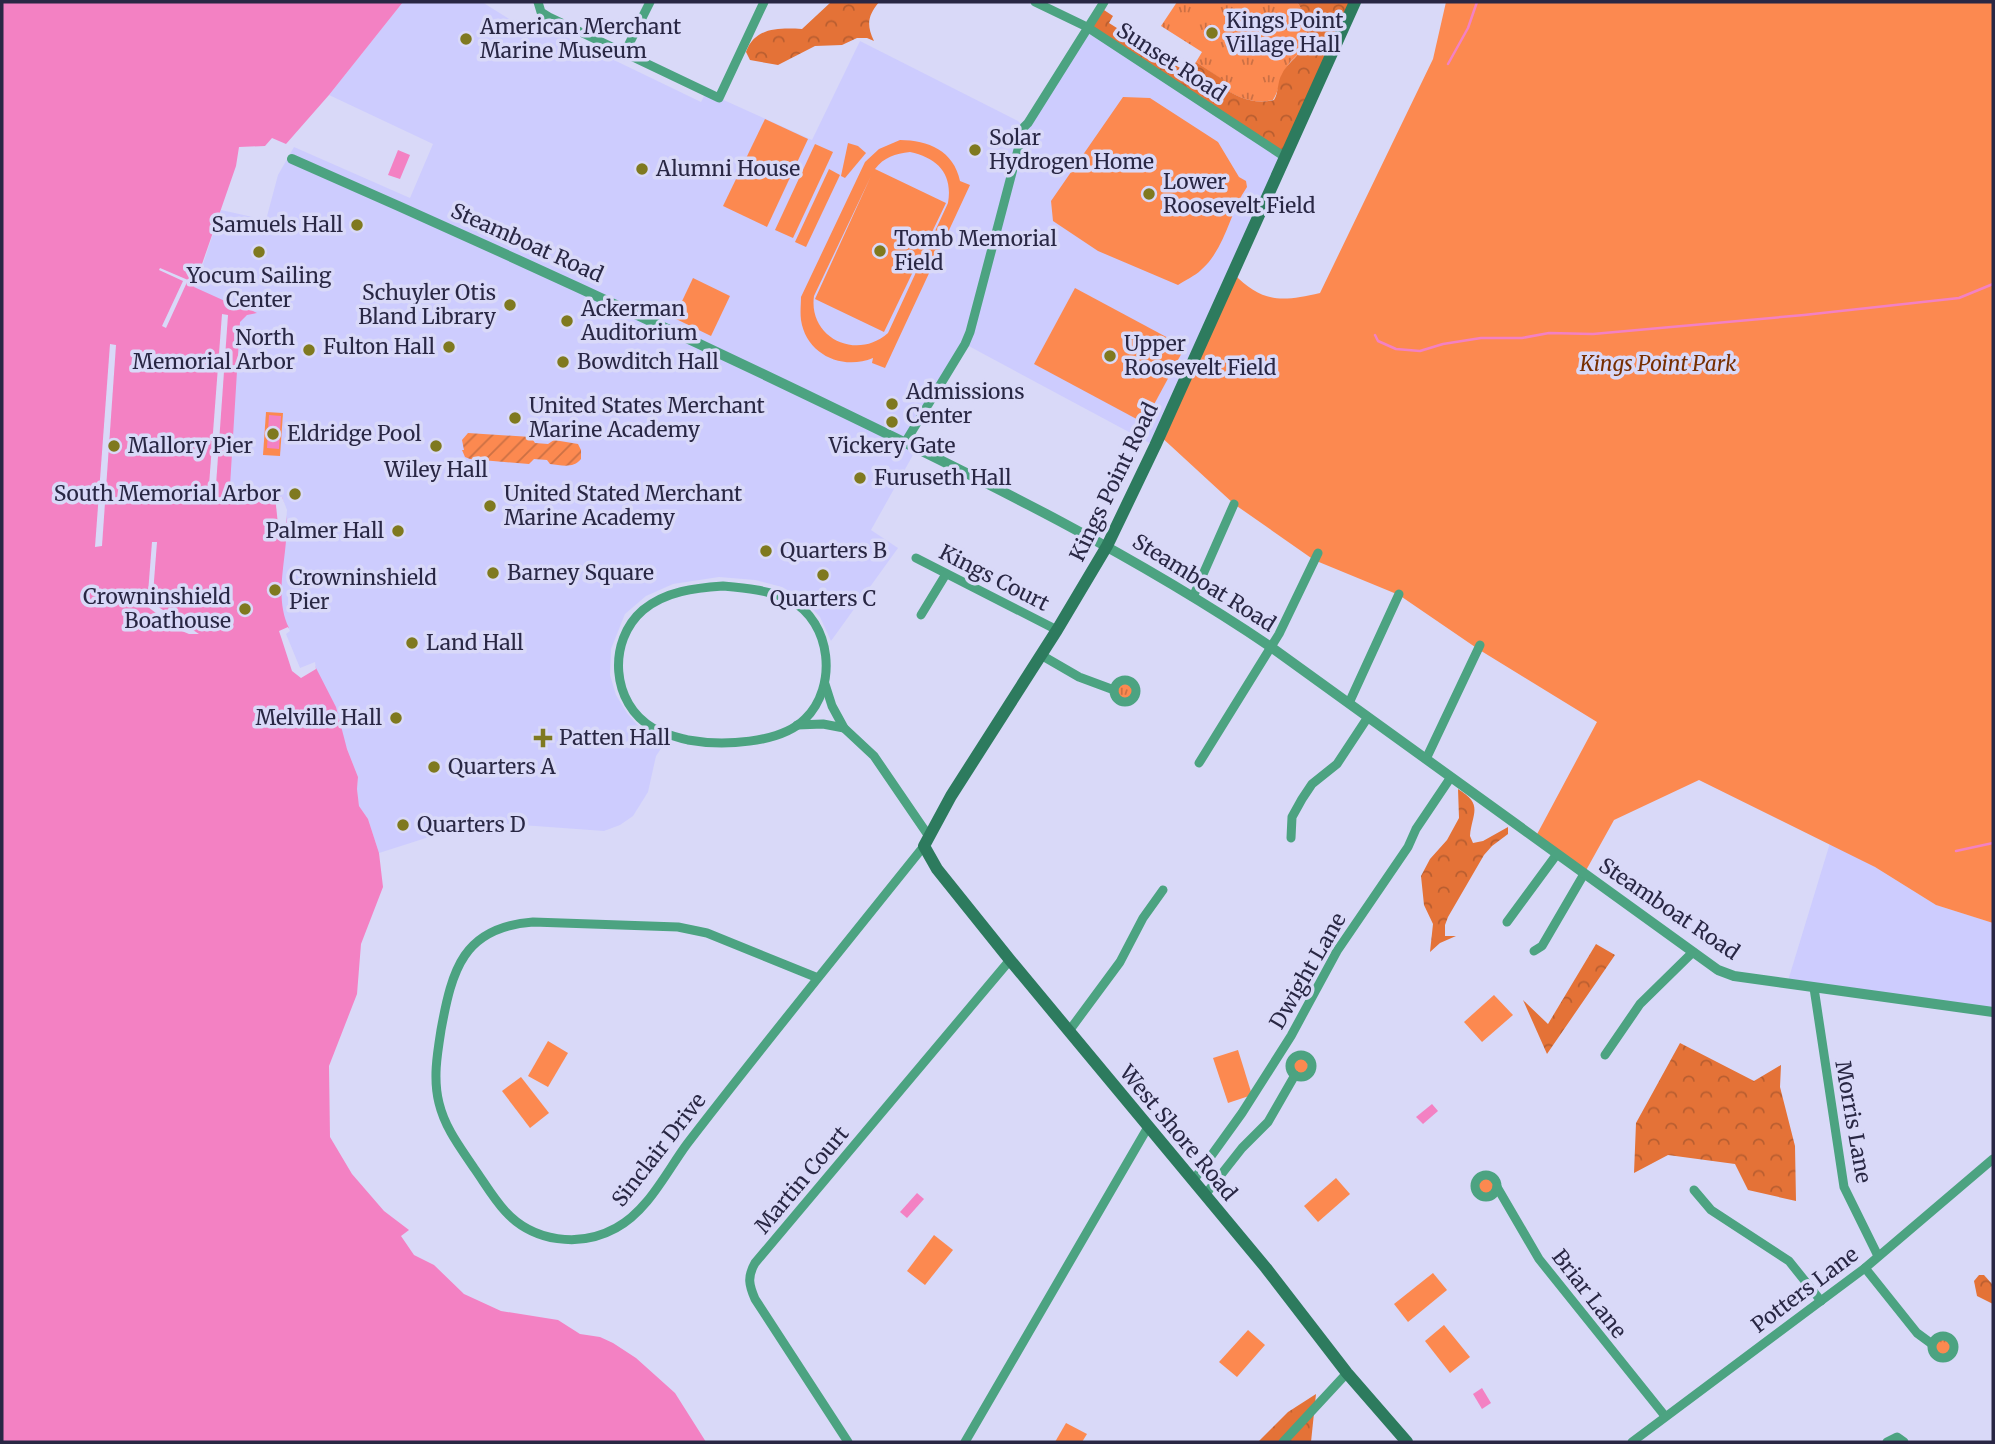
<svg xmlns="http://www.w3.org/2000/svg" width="1995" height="1444" viewBox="0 0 1995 1444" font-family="Merriweather,serif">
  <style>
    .built { fill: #cdccfe }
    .grass { fill: url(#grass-tufts) }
    .forest { fill: url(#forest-crowns) }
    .park { fill: #fc8950; fill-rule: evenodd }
    .garden { fill: url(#garden-furrows) }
    .water { fill: #f381c3 }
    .pier { fill: #d9d9f8 }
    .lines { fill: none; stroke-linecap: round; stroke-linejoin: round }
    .stream { stroke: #f381c3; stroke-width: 2.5 }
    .minor { stroke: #4ca381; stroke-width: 9 }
    .tertiary { stroke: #4ca381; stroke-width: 10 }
    .secondary { stroke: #2d7b5e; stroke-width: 12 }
    .poi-dot { fill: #7f791f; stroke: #d9d9f8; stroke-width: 2.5 }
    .labels { text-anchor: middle; stroke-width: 7; stroke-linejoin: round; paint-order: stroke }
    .poi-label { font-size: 21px; fill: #292744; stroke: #d9d9f8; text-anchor: start }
    .street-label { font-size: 21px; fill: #292744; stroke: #d9d9f8 }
    .park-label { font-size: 21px; font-style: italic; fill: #762e00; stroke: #d9d9f8 }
  </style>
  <defs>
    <pattern id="grass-tufts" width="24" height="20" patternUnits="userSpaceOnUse" patternTransform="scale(1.75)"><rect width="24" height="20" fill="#fc8950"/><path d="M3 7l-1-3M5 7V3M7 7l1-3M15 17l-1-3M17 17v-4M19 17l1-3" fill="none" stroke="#cc7044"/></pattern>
    <pattern id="forest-crowns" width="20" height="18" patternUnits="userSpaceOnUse" patternTransform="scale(1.75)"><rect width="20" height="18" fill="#e47237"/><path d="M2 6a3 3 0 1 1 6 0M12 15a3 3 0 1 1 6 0" fill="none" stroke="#b95e30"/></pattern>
    <pattern id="garden-furrows" width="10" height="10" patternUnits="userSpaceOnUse" patternTransform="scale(1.75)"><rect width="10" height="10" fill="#fc8950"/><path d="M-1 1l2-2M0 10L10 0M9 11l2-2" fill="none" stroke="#cc7044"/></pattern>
  </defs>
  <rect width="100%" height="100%" fill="#d9d9f8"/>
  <!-- built -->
  <g class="built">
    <path d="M 403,2 L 482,2 L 525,29 L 531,20 L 701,102 L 706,92 L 812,140 L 860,41 L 1018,121 L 1024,127 L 1087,27 L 1285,157 L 1155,446 L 965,344 L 906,441 L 913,455 L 871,530 L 898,548 L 831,641 L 820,617 L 803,599 L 782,587 L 755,580 L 719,577 L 673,584 L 646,596 L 625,614 L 611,649 L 610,675 L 616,695 L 627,713 L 640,728 L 666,741 L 656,756 L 648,792 L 633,816 L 620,825 L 604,831 L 465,821 L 455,823 L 451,830 L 379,853 L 368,819 L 359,806 L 357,789 L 358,777 L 315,666 L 298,670 L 117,335 L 201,270 L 221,210 L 266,220 L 278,175 L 294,147 L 410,198 L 433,144 L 329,95 Z"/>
    <path d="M 1830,843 L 1875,867 L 1936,905 L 1993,923 L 1993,1012 L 1787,984 Z"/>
  </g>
  <!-- grass -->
  <g class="grass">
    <path d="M 1177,2 L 1297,2 C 1308,18 1312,36 1299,53 C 1296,57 1291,60 1288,65 C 1280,76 1280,89 1273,100 C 1253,105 1238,97 1220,87 L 1224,81 L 1196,62 L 1202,52 L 1161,26 Z"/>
    <circle cx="1125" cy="692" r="8"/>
    <circle cx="1300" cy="1066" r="8"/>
    <circle cx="1486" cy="1186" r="8"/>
    <circle cx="1943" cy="1347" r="8"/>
  </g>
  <!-- forest -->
  <g class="forest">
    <path d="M 831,2 L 879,2 C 868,16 866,24 874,41 L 867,38 L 857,38 L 842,45 L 815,46 L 778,65 L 750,60 L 746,52 C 755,27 779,28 802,29 Z"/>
    <path d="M 1297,2 L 1358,2 L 1285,157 L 1087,27 L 1107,6 L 1104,10 L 1113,16 L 1109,23 L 1188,73 L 1196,62 L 1225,81 L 1221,87 C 1238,97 1253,105 1274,100 C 1279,92 1277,82 1282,74 C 1286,65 1294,60 1299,53 C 1312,36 1308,18 1297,2 Z"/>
    <path d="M 1458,789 C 1484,805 1472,813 1470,836 L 1473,843 L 1483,841 L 1508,827 L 1508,834 L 1492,846 L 1484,855 L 1448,917 L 1445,925 L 1445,936 L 1456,936 L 1440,943 L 1430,952 L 1433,924 L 1424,905 L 1421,876 L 1430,859 L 1447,840 L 1459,818 Z"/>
    <path d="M 1596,944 L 1615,955 L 1547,1054 L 1523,1000 L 1548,1024 Z"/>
    <path d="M 1680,1043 L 1754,1081 L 1781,1065 L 1780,1087 L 1795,1146 L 1796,1201 L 1748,1190 L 1735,1164 L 1668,1155 L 1634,1173 L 1636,1123 Z"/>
    <path d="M 1979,1275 L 1984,1275 L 1992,1284 L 1993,1304 L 1977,1296 L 1974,1281 Z"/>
    <path d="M 1316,1394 L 1311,1442 L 1258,1442 L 1288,1412 Z"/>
  </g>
  <!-- park -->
  <g class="park">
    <path d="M 1446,2 L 1993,2 L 1993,923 L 1936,905 L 1875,867 L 1699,780 L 1614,820 L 1584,874 L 1535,838 L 1597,722 L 1478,649 L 1399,595 L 1314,560 L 1234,504 L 1159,435 L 1233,273 C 1262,303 1281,302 1320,293 L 1433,59 Z"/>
    <path d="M 1123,97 L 1150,98 L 1218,142 L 1239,177 L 1246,181 L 1247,187 C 1229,213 1226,248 1201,270 C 1195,276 1185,280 1178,285 L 1098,251 L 1053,221 L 1051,201 Z"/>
    <path d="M 765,119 L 808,139 L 767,227 L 723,206 Z"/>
    <path d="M 900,140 C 928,140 954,151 960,181 L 970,185 L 885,368 L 872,363 L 873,358 C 842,371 806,354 801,320 C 800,312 801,304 801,297 L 865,162 L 879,149 ZM 910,152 C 938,158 953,174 948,203 L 888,333 C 857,361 808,338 814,296 L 871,176 L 815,299 L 884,332 L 946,203 L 875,169 C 884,157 895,154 910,152 Z"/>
    <path d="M 848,143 L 858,146 L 866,153 L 845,178 L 841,176 Z"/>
    <path d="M 815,144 L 833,152 L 793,238 L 775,230 Z"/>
    <path d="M 829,169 L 840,175 L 806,247 L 795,242 Z"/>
    <path d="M 693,278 L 730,296 L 711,336 L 674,318 Z"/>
    <path d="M 1075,288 L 1185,347 L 1144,423 L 1034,364 Z"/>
    <path d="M 266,412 L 283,413 L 280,456 L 263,455 Z"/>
    <path d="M 1494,995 L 1513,1015 L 1482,1042 L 1464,1022 Z"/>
    <path d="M 548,1041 L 568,1053 L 548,1087 L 528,1076 Z"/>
    <path d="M 1238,1050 L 1252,1095 L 1228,1103 L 1213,1058 Z"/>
    <path d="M 521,1077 L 549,1113 L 530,1128 L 502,1091 Z"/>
    <path d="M 1336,1178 L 1350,1194 L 1318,1222 L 1304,1206 Z"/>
    <path d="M 934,1235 L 953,1250 L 925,1285 L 907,1271 Z"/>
    <path d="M 1433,1273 L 1447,1290 L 1408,1322 L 1394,1304 Z"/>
    <path d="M 1444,1325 L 1470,1357 L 1450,1373 L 1425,1341 Z"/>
    <path d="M 1248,1330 L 1265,1345 L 1237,1377 L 1219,1362 Z"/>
    <path d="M 1066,1423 L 1087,1434 L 1082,1442 L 1055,1442 Z"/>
  </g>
  <!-- garden -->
  <path class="garden" d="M 468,433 L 531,437 L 535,443 L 548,444 L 554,440 L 578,444 L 581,450 L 581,459 C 573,469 561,465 550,464 L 547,460 L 534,459 L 529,464 L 470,459 L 465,457 L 462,450 L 464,450 L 462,440 Z"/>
  <!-- water -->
  <g class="water">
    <path d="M 2,2 L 403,2 L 329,95 L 286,144 L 272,138 L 265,146 L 239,147 L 236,166 L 194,287 L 236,306 L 240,308 L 241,305 L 257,313 L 247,315 L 240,322 L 230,486 L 236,492 L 282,497 C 297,539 269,587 289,628 L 284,631 L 298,670 L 315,666 L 336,707 L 347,749 L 358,777 L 357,789 L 359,806 L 368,819 L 379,853 L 383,887 L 361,944 L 357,994 L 329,1066 L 330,1137 L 352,1174 L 384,1211 L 409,1230 L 401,1236 L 414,1255 L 434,1265 L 464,1294 L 501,1311 L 558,1320 L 580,1334 L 600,1337 L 613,1343 L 636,1358 L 675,1393 L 706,1442 L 2,1442 Z"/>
    <path d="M 398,150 L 410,155 L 400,179 L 388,175 Z"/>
    <path d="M 269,415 L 281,416 L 279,449 L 267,448 Z"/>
    <path d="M 1432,1104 L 1438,1111 L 1423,1124 L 1416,1117 Z"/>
    <path d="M 917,1193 L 924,1199 L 907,1218 L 900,1212 Z"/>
    <path d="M 1482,1388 L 1491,1403 L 1482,1409 L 1473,1394 Z"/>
  </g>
  <!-- pier -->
  <g class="pier">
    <path d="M 160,268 L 188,280 L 166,328 L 162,326 L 183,281 L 159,270 Z"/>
    <path d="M 222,314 L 228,315 L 216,485 L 209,485 Z"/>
    <path d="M 110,344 L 116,345 L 102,546 L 95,547 Z"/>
    <path d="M 275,496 L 282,497 L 287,510 L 285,535 L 279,534 Z"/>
    <path d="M 152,542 L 157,542 L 153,594 L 148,593 Z"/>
    <path d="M 151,602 L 199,634 L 189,634 L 177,629 L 148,607 Z"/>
    <path d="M 288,627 L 290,631 L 286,634 L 300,668 L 315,662 L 316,669 L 301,678 L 292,671 L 281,637 L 279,631 Z"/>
  </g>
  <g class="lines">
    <!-- stream -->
    <g class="stream">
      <path d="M 1448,64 L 1468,28 L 1477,2"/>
      <path d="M 1375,335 L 1378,341 L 1396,349 L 1420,351 L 1443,344 L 1481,338 L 1522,338 L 1549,333 L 1593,334 L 1804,315 L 1959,298 L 1993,284"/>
      <path d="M 1956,851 L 1993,843"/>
    </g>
    <!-- minor -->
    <g class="minor">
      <path d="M 538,2 L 541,12 L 549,17 L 719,98 L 764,2"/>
      <path d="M 1035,2 L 1087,27 L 1285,157"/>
      <path d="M 624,54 L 650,2"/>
      <path d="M 906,441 L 965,344 L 970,332 L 1024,127 L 1028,123 L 1104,2"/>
      <path d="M 916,558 L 1057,630"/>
      <path d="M 723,586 C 746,588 768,590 790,600 C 832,622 838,687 805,719 C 780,744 721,746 688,740 C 677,737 663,734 653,728 C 611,704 607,641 643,610 C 666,591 695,588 723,586 Z"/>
      <path d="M 1193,597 L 1234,504"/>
      <path d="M 921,615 L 946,574"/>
      <path d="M 1041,655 L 1079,677 L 1114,690"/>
      <circle cx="1125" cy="691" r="11"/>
      <path d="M 825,684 L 832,706 L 844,728 L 874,756 L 928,835"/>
      <path d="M 1349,703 L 1399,594"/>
      <path d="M 797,725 L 823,724 L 844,728"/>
      <path d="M 1426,759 L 1480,645"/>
      <path d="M 1199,763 L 1279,634 L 1318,553"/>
      <path d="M 1291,838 L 1292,817 L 1302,799 L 1312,784 L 1337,764 L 1368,717"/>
      <path d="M 1507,922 L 1557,854"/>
      <path d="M 1534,951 L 1542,946 L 1584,874"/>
      <path d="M 818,978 C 774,1033 730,1088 687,1144 C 667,1171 648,1211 616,1228 C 580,1248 533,1242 505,1211 C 493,1198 484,1182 474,1168 C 460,1147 445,1128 439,1103 C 433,1079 437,1055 441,1030 C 452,970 463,927 533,922 L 678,927 L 707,933 L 818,978 L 924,846"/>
      <path d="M 1814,988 L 1844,1187 L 1878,1256"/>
      <path d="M 1069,1031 L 1120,962 L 1143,918 L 1163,890"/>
      <path d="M 1605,1055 L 1640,1004 L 1693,952"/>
      <circle cx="1301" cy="1066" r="11"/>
      <circle cx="1486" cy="1186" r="11"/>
      <path d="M 1193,1181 L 1242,1113 L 1291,1036 L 1337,951 L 1408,847 L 1416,829 L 1451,777"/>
      <path d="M 1497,1187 L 1539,1259 L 1665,1416"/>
      <path d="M 1694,1190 L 1711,1210 L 1789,1261 L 1821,1301"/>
      <path d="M 1205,1195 L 1242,1148 L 1268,1122 L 1295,1075"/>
      <path d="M 1865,1268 L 1917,1333 L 1932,1344"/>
      <circle cx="1943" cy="1347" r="11"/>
      <path d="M 848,1442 L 755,1299 C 749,1285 747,1277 755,1263 L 1010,960"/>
      <path d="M 965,1442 L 1148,1127"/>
      <path d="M 1283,1442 L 1347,1373"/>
      <path d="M 1632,1442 L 1865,1268 L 1993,1159"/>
      <path d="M 1887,1442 L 1897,1437 L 1904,1442"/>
    </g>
    <!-- tertiary -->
    <path class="tertiary" d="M 292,159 C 477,240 660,324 842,412 C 989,483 1135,555 1271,647 L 1718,970 L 1734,976 L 1993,1012"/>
    <!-- secondary -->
    <path class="secondary" d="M 1355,2 L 1155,446 L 1107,546 L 1057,630 L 951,796 L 924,846 L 937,869 L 1010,960 L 1266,1268 L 1347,1373 L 1407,1442"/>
  </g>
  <!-- markers -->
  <g class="poi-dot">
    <circle cx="1212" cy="33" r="7"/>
    <circle cx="466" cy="39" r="7"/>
    <circle cx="975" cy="150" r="7"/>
    <circle cx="642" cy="169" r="7"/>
    <circle cx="1149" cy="194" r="7"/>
    <circle cx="357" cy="225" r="7"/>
    <circle cx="880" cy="251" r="7"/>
    <circle cx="259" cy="252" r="7"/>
    <circle cx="510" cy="305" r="7"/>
    <circle cx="567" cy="321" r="7"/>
    <circle cx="449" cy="347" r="7"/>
    <circle cx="309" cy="350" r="7"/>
    <circle cx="1110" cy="356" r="7"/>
    <circle cx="563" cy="362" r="7"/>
    <circle cx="892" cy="404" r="7"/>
    <circle cx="515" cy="418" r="7"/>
    <circle cx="892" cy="422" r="7"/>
    <circle cx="273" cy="434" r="7"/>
    <circle cx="114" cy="446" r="7"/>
    <circle cx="436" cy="446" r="7"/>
    <circle cx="860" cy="478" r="7"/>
    <circle cx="295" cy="494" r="7"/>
    <circle cx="490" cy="506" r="7"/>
    <circle cx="398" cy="531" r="7"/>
    <circle cx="766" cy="551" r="7"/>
    <circle cx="493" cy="573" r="7"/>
    <circle cx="823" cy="575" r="7"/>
    <circle cx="275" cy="590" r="7"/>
    <circle cx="245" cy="609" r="7"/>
    <circle cx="412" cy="643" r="7"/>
    <circle cx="396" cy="718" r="7"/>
    <path d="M539.5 727.5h7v7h7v7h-7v7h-7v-7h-7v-7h7z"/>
    <circle cx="434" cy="767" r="7"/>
    <circle cx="403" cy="825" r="7"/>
  </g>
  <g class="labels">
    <!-- poi labels -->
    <g class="poi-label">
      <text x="1226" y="28">Kings Point<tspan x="1226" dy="24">Village Hall</tspan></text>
      <text x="480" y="34">American Merchant<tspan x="480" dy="24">Marine Museum</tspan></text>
      <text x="989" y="145">Solar<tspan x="989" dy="24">Hydrogen Home</tspan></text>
      <text x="656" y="176">Alumni House</text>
      <text x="1163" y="189">Lower<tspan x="1163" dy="24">Roosevelt Field</tspan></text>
      <text x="343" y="232" text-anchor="end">Samuels Hall</text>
      <text x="894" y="246">Tomb Memorial<tspan x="894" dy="24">Field</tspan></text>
      <text x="259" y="283" text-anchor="middle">Yocum Sailing<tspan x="259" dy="24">Center</tspan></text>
      <text x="496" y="300" text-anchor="end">Schuyler Otis<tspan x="496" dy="24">Bland Library</tspan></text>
      <text x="581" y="316">Ackerman<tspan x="581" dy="24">Auditorium</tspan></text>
      <text x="295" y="345" text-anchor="end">North<tspan x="295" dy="24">Memorial Arbor</tspan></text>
      <text x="1124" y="351">Upper<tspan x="1124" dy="24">Roosevelt Field</tspan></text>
      <text x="435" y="354" text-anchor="end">Fulton Hall</text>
      <text x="577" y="369">Bowditch Hall</text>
      <text x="906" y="399">Admissions<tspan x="906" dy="24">Center</tspan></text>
      <text x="529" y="413">United States Merchant<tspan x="529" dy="24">Marine Academy</tspan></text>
      <text x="287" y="441">Eldridge Pool</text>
      <text x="128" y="453">Mallory Pier</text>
      <text x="892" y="453" text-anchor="middle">Vickery Gate</text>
      <text x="436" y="477" text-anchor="middle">Wiley Hall</text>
      <text x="874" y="485">Furuseth Hall</text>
      <text x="281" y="501" text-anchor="end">South Memorial Arbor</text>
      <text x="504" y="501">United Stated Merchant<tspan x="504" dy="24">Marine Academy</tspan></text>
      <text x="384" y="538" text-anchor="end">Palmer Hall</text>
      <text x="780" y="558">Quarters B</text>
      <text x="507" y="580">Barney Square</text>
      <text x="289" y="585">Crowninshield<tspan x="289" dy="24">Pier</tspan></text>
      <text x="231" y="604" text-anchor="end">Crowninshield<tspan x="231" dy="24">Boathouse</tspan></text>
      <text x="823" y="606" text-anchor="middle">Quarters C</text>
      <text x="426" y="650">Land Hall</text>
      <text x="382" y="725" text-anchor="end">Melville Hall</text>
      <text x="559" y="745">Patten Hall</text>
      <text x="448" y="774">Quarters A</text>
      <text x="417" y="832">Quarters D</text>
    </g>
    <!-- street labels -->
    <g class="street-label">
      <text transform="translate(1171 62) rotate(33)" y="7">Sunset Road</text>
      <text transform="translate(527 243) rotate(24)" y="7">Steamboat Road</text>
      <text transform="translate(1114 482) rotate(-64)" y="7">Kings Point Road</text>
      <text transform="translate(994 578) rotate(27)" y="7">Kings Court</text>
      <text transform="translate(1204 583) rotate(32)" y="7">Steamboat Road</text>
      <text transform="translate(1669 909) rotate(34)" y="7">Steamboat Road</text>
      <text transform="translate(1308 971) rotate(-60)" y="7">Dwight Lane</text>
      <text transform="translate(1853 1122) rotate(80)" y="7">Morris Lane</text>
      <text transform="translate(1178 1133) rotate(50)" y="7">West Shore Road</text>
      <text transform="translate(659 1150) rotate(-52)" y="7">Sinclair Drive</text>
      <text transform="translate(802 1180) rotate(-50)" y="7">Martin Court</text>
      <text transform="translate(1805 1290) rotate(-37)" y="7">Potters Lane</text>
      <text transform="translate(1589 1294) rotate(52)" y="7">Briar Lane</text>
    </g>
    <!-- park labels -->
    <g class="park-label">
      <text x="1658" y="371">Kings Point Park</text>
    </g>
  </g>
  <!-- border -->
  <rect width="1995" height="1444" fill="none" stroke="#292744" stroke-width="7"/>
</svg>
